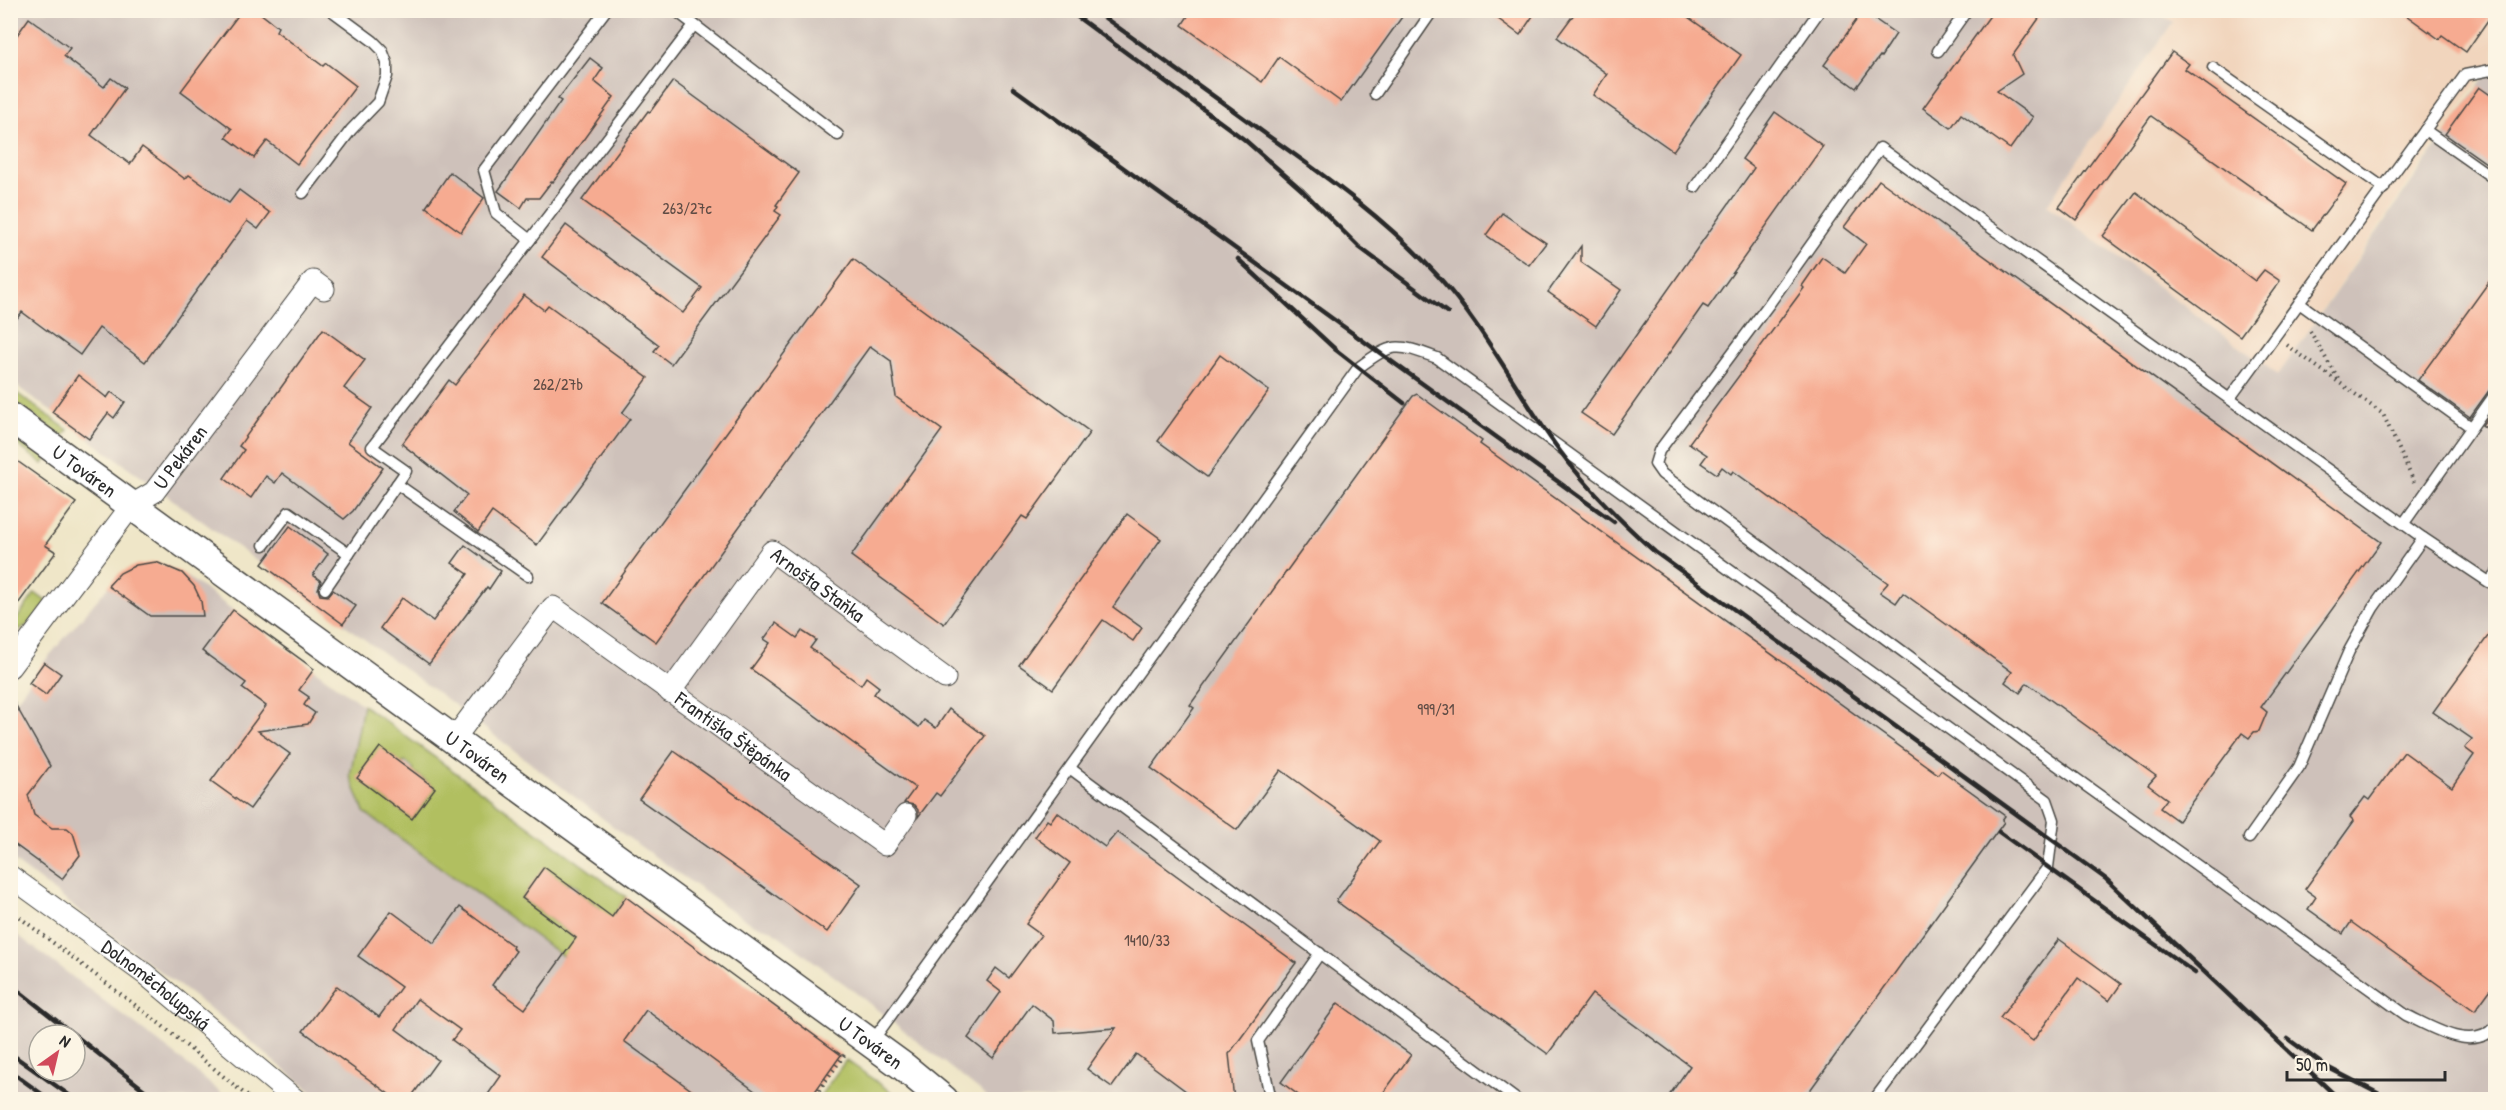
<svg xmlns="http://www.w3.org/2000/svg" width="2506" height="1110" viewBox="0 0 2506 1110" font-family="'Patrick Hand',sans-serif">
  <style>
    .built { fill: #f1d5bd }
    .industrial { fill: #cec1ba; fill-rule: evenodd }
    .green { fill: #b1bf61; stroke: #6e7546; stroke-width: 1.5; fill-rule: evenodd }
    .building { fill: #f6ab91 }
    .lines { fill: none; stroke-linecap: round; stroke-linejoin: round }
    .lane-casing { stroke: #484743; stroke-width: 13 }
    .street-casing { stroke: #484743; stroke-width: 23 }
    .secondary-casing { stroke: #484743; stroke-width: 31 }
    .path { stroke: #484743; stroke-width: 4; stroke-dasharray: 1.5 4.5; stroke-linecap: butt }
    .lane { stroke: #fff; stroke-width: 10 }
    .street { stroke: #fff; stroke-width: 21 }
    .secondary { stroke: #fff; stroke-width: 28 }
    .rail { stroke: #2b2b2b; stroke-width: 4.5 }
    .labels { text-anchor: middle; stroke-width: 5; stroke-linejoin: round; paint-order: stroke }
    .number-label { font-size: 16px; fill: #5e4b44 }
    .street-label { font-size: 20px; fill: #2b2b2b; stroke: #fcf5e5 }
  </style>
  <rect width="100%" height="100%" fill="#fcf5e5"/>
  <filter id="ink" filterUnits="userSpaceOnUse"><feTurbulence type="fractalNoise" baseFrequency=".0167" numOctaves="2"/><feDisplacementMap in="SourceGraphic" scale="12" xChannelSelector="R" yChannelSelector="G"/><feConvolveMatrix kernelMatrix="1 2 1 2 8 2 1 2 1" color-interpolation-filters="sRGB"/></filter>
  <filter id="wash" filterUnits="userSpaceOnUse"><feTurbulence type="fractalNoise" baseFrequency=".008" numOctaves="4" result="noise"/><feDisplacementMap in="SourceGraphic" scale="24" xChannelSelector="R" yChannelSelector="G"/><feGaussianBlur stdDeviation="1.35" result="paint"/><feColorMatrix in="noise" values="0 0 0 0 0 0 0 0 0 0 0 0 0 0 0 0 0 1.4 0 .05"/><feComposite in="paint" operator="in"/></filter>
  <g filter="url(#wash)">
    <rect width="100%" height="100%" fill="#efe6c8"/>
    <!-- built -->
    <path class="built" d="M 2157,11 L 2495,11 L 2495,70 L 2482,76 L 2278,375 L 2047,205 L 2173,22 Z"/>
    <!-- industrial -->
    <g class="industrial">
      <path d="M 11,11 L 2157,11 L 2173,22 L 2047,205 L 2278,375 L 2483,79 L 2495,72 L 2495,1099 L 990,1099 L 846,985 L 770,929 L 754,925 L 723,905 L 623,834 L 456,706 L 11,382 Z"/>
      <path d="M 164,565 L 182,573 L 233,610 L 841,1055 L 809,1099 L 320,1099 L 226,1021 L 11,859 L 11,708 L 44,662 L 120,573 Z"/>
      <path d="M 11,930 L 183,1061 L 228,1099 L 11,1099 ZM 39,1035 L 75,1035 L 75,1071 L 39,1071 Z"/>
    </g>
    <!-- green -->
    <g class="green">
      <path d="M 11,389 L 68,430 L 63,437 L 11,399 Z"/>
      <path d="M 11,430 L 48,457 L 43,464 L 11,440 Z"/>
      <path d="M 35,593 L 47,602 C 37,615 29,630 11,631 L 11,627 Z"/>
      <path d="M 363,705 L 626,897 L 614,914 L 623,921 L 586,973 L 364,812 L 350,776 ZM 380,748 L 403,764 L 405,761 L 414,769 L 413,771 L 435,788 L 412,819 L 358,778 ZM 544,868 L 567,884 L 569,882 L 579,888 L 577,891 L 600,908 L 577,939 L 522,898 Z"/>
      <path d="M 846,1060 L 901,1099 L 818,1099 Z"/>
    </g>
    <g id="blocks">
      <!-- building -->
      <g class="building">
        <path d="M 242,10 L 256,10 L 278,27 L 276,31 L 323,66 L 326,63 L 356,86 L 297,164 L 267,141 L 254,158 L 226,137 L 232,129 L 181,91 Z"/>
        <path d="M 1192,10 L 1407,10 L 1341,102 L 1279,57 L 1262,82 L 1182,25 Z"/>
        <path d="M 1486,10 L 1537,10 L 1520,35 Z"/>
        <path d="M 1577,10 L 1678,10 L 1741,55 L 1673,151 L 1593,95 L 1607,74 L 1557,37 Z"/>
        <path d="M 1994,10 L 2045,10 L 2013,55 L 2022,74 L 1997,91 L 2033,117 L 2010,149 L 1961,114 L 1951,128 L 1923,108 Z"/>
        <path d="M 2399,10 L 2495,10 L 2466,52 L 2442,35 L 2439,39 Z"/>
        <path d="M 1863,11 L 1896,34 L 1881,57 L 1880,56 L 1856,88 L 1824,65 Z"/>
        <path d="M 29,18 L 67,46 L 70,48 L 64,56 L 104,87 L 111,78 L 125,88 L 91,135 L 130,164 L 142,147 L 185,179 L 189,175 L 229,203 L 239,190 L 270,213 L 258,229 L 247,221 L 145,362 L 99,328 L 80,355 L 22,312 L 10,327 L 10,45 Z"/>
        <path d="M 2172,52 L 2189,64 L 2185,69 L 2346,184 L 2312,230 L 2151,116 L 2076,220 L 2059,207 Z"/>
        <path d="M 590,58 L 603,68 L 594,81 L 614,97 L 553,182 L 552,181 L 539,198 L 527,198 L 521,208 L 498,191 L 561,101 L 558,99 Z"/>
        <path d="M 673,81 L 799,173 L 776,205 L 778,206 L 775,211 L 781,215 L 671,364 L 654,351 L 659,345 L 542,257 L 566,225 L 683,313 L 702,288 L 582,200 L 648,111 L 650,112 Z"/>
        <path d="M 2479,87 L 2496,99 L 2496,170 L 2445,134 Z"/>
        <path d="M 1775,112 L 1823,146 L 1708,308 L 1703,305 L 1612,434 L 1581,413 L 1754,168 L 1742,159 Z"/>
        <path d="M 450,172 L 484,198 L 461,232 L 426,207 Z"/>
        <path d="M 1879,180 L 2381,542 L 2261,707 L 2267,712 L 2259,731 L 2254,732 L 2249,738 L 2242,733 L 2178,821 L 2160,808 L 2167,799 L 2148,785 L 2156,776 L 2027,683 L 2020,693 L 2005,682 L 2012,672 L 1903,593 L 1896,603 L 1880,592 L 1888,583 L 1733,471 L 1731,474 L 1722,467 L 1717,474 L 1701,463 L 1707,455 L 1689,443 L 1804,288 L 1802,286 L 1822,257 L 1845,273 L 1866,244 L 1844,227 Z"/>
        <path d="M 2136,192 L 2255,281 L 2264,270 L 2280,281 L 2240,336 L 2103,236 Z"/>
        <path d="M 1502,213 L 1546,243 L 1529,265 L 1486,235 Z"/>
        <path d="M 1581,246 L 1581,262 L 1621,290 L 1596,326 L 1548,292 Z"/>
        <path d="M 853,259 L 1090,432 L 1027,519 L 1022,516 L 944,624 L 851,556 L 942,430 L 896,397 L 891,361 L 870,346 L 656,642 L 602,603 Z"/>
        <path d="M 2496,272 L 2496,386 L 2490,389 L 2470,417 L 2418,380 Z"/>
        <path d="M 524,295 L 544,310 L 548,305 L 648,378 L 622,413 L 630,419 L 537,545 L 492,512 L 478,532 L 476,530 L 454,512 L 467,495 L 402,444 L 449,380 L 455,385 Z"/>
        <path d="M 323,329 L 365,360 L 344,388 L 372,408 L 348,442 L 383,468 L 353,511 L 344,519 L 282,473 L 275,483 L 266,476 L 251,498 L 224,478 L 244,450 L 239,446 Z"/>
        <path d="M 1220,355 L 1269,391 L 1207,477 L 1158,441 Z"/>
        <path d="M 78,375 L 107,398 L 111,392 L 125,402 L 114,418 L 108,413 L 89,439 L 52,412 Z"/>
        <path d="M 1417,394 L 1482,441 L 1480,444 L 1938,774 L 1941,770 L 2005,816 L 2002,820 L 2004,822 L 1803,1100 L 1666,1100 L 1690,1066 L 1592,994 L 1548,1054 L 1336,901 L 1380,841 L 1281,770 L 1237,830 L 1151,768 L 1194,708 L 1190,705 L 1413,396 Z"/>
        <path d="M 2496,407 L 2496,435 L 2482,425 Z"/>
        <path d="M 10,456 L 76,503 L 45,545 L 56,552 L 10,615 Z"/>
        <path d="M 1127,514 L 1161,539 L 1113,607 L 1142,628 L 1133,641 L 1103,620 L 1053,689 L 1019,665 Z"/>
        <path d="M 290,526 L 328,554 L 313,575 L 321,581 L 318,589 L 320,595 L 328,596 L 333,590 L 356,606 L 343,624 L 262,564 Z"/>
        <path d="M 465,545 L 501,571 L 489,589 L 487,587 L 429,664 L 380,628 L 402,598 L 433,621 L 468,574 L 452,563 Z"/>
        <path d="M 156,562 L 182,573 L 194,586 L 201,601 L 203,616 L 150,616 L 108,586 L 120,573 L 136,565 Z"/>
        <path d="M 233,610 L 314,669 L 299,690 L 309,697 L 304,705 L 315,713 L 308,724 L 258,731 L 290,754 L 250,809 L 211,781 L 266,706 L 242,688 L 246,683 L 202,651 Z"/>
        <path d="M 776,623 L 797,638 L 802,631 L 816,640 L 810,648 L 861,685 L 866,677 L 879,687 L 874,694 L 919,727 L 924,720 L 936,728 L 949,709 L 985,736 L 940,796 L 936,793 L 918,817 L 918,810 L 914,805 L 904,803 L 915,788 L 751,669 L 770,643 L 764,639 Z"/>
        <path d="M 2496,625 L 2496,982 L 2475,1011 L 2351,922 L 2343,934 L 2308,909 L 2316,897 L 2305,889 L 2354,821 L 2350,817 L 2365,797 L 2369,800 L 2404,752 L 2452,787 L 2474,755 L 2465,748 L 2472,739 L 2433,712 Z"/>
        <path d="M 44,662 L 61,674 L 46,695 L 29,683 Z"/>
        <path d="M 10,695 L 50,766 L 28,795 L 34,815 L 52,828 L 67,828 L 73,833 L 80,855 L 62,879 L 10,841 Z"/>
        <path d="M 380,747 L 435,788 L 412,819 L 357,778 Z"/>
        <path d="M 674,751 L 861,884 L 827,932 L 639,799 Z"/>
        <path d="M 1057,812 L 1105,847 L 1117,832 L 1296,963 L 1229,1054 L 1234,1100 L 1198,1100 L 1136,1054 L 1112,1087 L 1087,1069 L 1116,1028 L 1055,1033 L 1054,1021 L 1032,1004 L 993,1058 L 968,1038 L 1001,992 L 987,981 L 996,968 L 1009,978 L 1041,935 L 1026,924 L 1070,863 L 1035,837 L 1047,820 L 1050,822 Z"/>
        <path d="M 544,867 L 612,917 L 626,897 L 841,1055 L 809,1100 L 767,1100 L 646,1010 L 624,1041 L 705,1100 L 484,1100 L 501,1076 L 452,1040 L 460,1030 L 417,999 L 396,1029 L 438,1060 L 409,1100 L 397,1100 L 303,1031 L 337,986 L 379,1017 L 401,987 L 358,956 L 391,911 L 434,943 L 460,907 L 513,946 L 512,948 L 516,951 L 492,985 L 525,1009 L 576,938 L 522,898 Z"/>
        <path d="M 2059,939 L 2121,984 L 2109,1001 L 2078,978 L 2033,1041 L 2000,1018 Z"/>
        <path d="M 1338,1003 L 1411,1055 L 1378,1100 L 1305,1100 L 1281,1082 Z"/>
      </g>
    </g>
  </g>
  <g filter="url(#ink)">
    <use href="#blocks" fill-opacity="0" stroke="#484743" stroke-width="1.5"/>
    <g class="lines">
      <!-- lane casing -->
      <g class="lane-casing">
        <g id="lane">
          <path d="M 675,10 L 838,135"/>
          <path d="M 1938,51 L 1967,10"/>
          <path d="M 2213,68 L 2384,188"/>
          <path d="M 1375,94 L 1433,10"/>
          <path d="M 2425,130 L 2496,180"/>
          <path d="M 1695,187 L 1820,10"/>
          <path d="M 303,193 L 351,130 L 378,102 L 387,76 L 387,63 L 382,50 L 373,41 L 331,10"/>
          <path d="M 530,240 L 496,213 L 484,170 L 606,10"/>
          <path d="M 2299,303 L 2471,427"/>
          <path d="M 2230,398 L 2465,75 L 2496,69"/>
          <path d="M 2404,523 L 2496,393"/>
          <path d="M 264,545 L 289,512 L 349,554"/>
          <path d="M 2496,574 L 2489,582 L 2423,538 L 1880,148 L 1769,304 L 1659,451 L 1655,464 L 1662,474 L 2050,760 L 2406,1015 C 2432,1027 2471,1053 2496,1027"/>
          <path d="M 528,576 L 397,484 L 406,471 L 372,447 L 694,25"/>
          <path d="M 325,589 L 397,484"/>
          <path d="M 1071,769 L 1517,1100"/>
          <path d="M 2249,838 L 2299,767 L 2349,651 L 2373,608 L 2423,538"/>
          <path d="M 871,1043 L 1358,368 C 1393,342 1396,343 1437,358 L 2047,800 L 2054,820 L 2048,867 L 1874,1100"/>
          <path d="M 1271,1100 L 1258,1041 L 1320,953"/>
        </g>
      </g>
      <!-- street casing -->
      <g class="street-casing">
        <g id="street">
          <path id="s1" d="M 10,667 L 132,505 L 154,492 L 313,281 L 324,289"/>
          <path id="s2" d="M 670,692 L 772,551 L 945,678"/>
          <path id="s3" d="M 454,739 L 553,607 L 885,845 L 906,815"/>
          <path id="s4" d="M 10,876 L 145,974 L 296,1100"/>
        </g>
      </g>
      <!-- secondary casing -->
      <g class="secondary-casing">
        <g id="secondary">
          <path id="s5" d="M 10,417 L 904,1067 L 944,1100"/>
        </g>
      </g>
      <!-- path -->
      <g class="path">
        <path d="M 2310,331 L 2338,379"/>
        <path d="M 2287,345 L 2383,414 L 2414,482"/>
        <path d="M 10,910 L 160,1024 L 252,1100"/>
        <path d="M 812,1100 L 845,1054"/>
      </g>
      <!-- lane -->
      <use href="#lane" class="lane"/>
      <!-- street -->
      <use href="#street" class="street"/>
      <!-- secondary -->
      <use href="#secondary" class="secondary"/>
      <!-- rail -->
      <g class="rail">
        <path d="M 1068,10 L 1245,140 L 1303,191 L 1359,247 L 1448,313"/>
        <path d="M 1094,10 C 1152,52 1210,93 1267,135 C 1328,178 1387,220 1438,276 C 1483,326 1515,388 1554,443 C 1583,484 1618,519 1655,552 L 2106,879 L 2340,1100"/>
        <path d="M 1013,88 L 1614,522"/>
        <path d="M 1238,259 L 1336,350 L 1404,403"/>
        <path d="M 1999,832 L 2195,973"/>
        <path d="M 10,984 L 157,1100"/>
        <path d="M 2288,1039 L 2325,1066 L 2391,1100"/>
        <path d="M 10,1053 L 76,1100"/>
        <path d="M 10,1071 L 50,1100"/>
      </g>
    </g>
  </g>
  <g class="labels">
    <!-- number labels -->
    <g class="number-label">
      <text x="687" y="214">263/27c</text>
      <text x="558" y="390">262/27b</text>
      <text x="1436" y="715">999/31</text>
      <text x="1147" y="946">1410/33</text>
    </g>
    <!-- street labels -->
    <g class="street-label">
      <text dy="7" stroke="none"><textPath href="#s1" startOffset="272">U Pekáren</textPath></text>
      <text dy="7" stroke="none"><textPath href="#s5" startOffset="92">U Továren</textPath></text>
      <text dy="7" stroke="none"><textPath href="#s2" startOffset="231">Arnošta Staňka</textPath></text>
      <text dy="7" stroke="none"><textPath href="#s3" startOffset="387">Františka Štěpánka</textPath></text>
      <text dy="7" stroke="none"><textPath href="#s5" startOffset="578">U Továren</textPath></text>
      <text dy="7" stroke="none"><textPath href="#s4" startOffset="182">Dolnoměcholupská</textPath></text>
      <text dy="7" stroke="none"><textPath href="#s5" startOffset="1064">U Továren</textPath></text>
    </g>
  </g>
  <!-- margin -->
  <rect width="2506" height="1110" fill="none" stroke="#fcf5e5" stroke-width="36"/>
  <!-- north arrow -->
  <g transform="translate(57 1053) rotate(34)"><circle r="28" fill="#fcf5e5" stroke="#a8a49b" stroke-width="1.5"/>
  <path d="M0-4.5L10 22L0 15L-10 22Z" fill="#d1495b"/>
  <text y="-9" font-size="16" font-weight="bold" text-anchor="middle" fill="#2b2b2b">N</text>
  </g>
  <!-- scale -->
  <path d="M2287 1071v9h158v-9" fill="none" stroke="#2b2b2b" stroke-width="3"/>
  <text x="2296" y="1071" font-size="18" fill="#2b2b2b" stroke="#fcf5e5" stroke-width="4.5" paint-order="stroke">50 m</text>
</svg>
